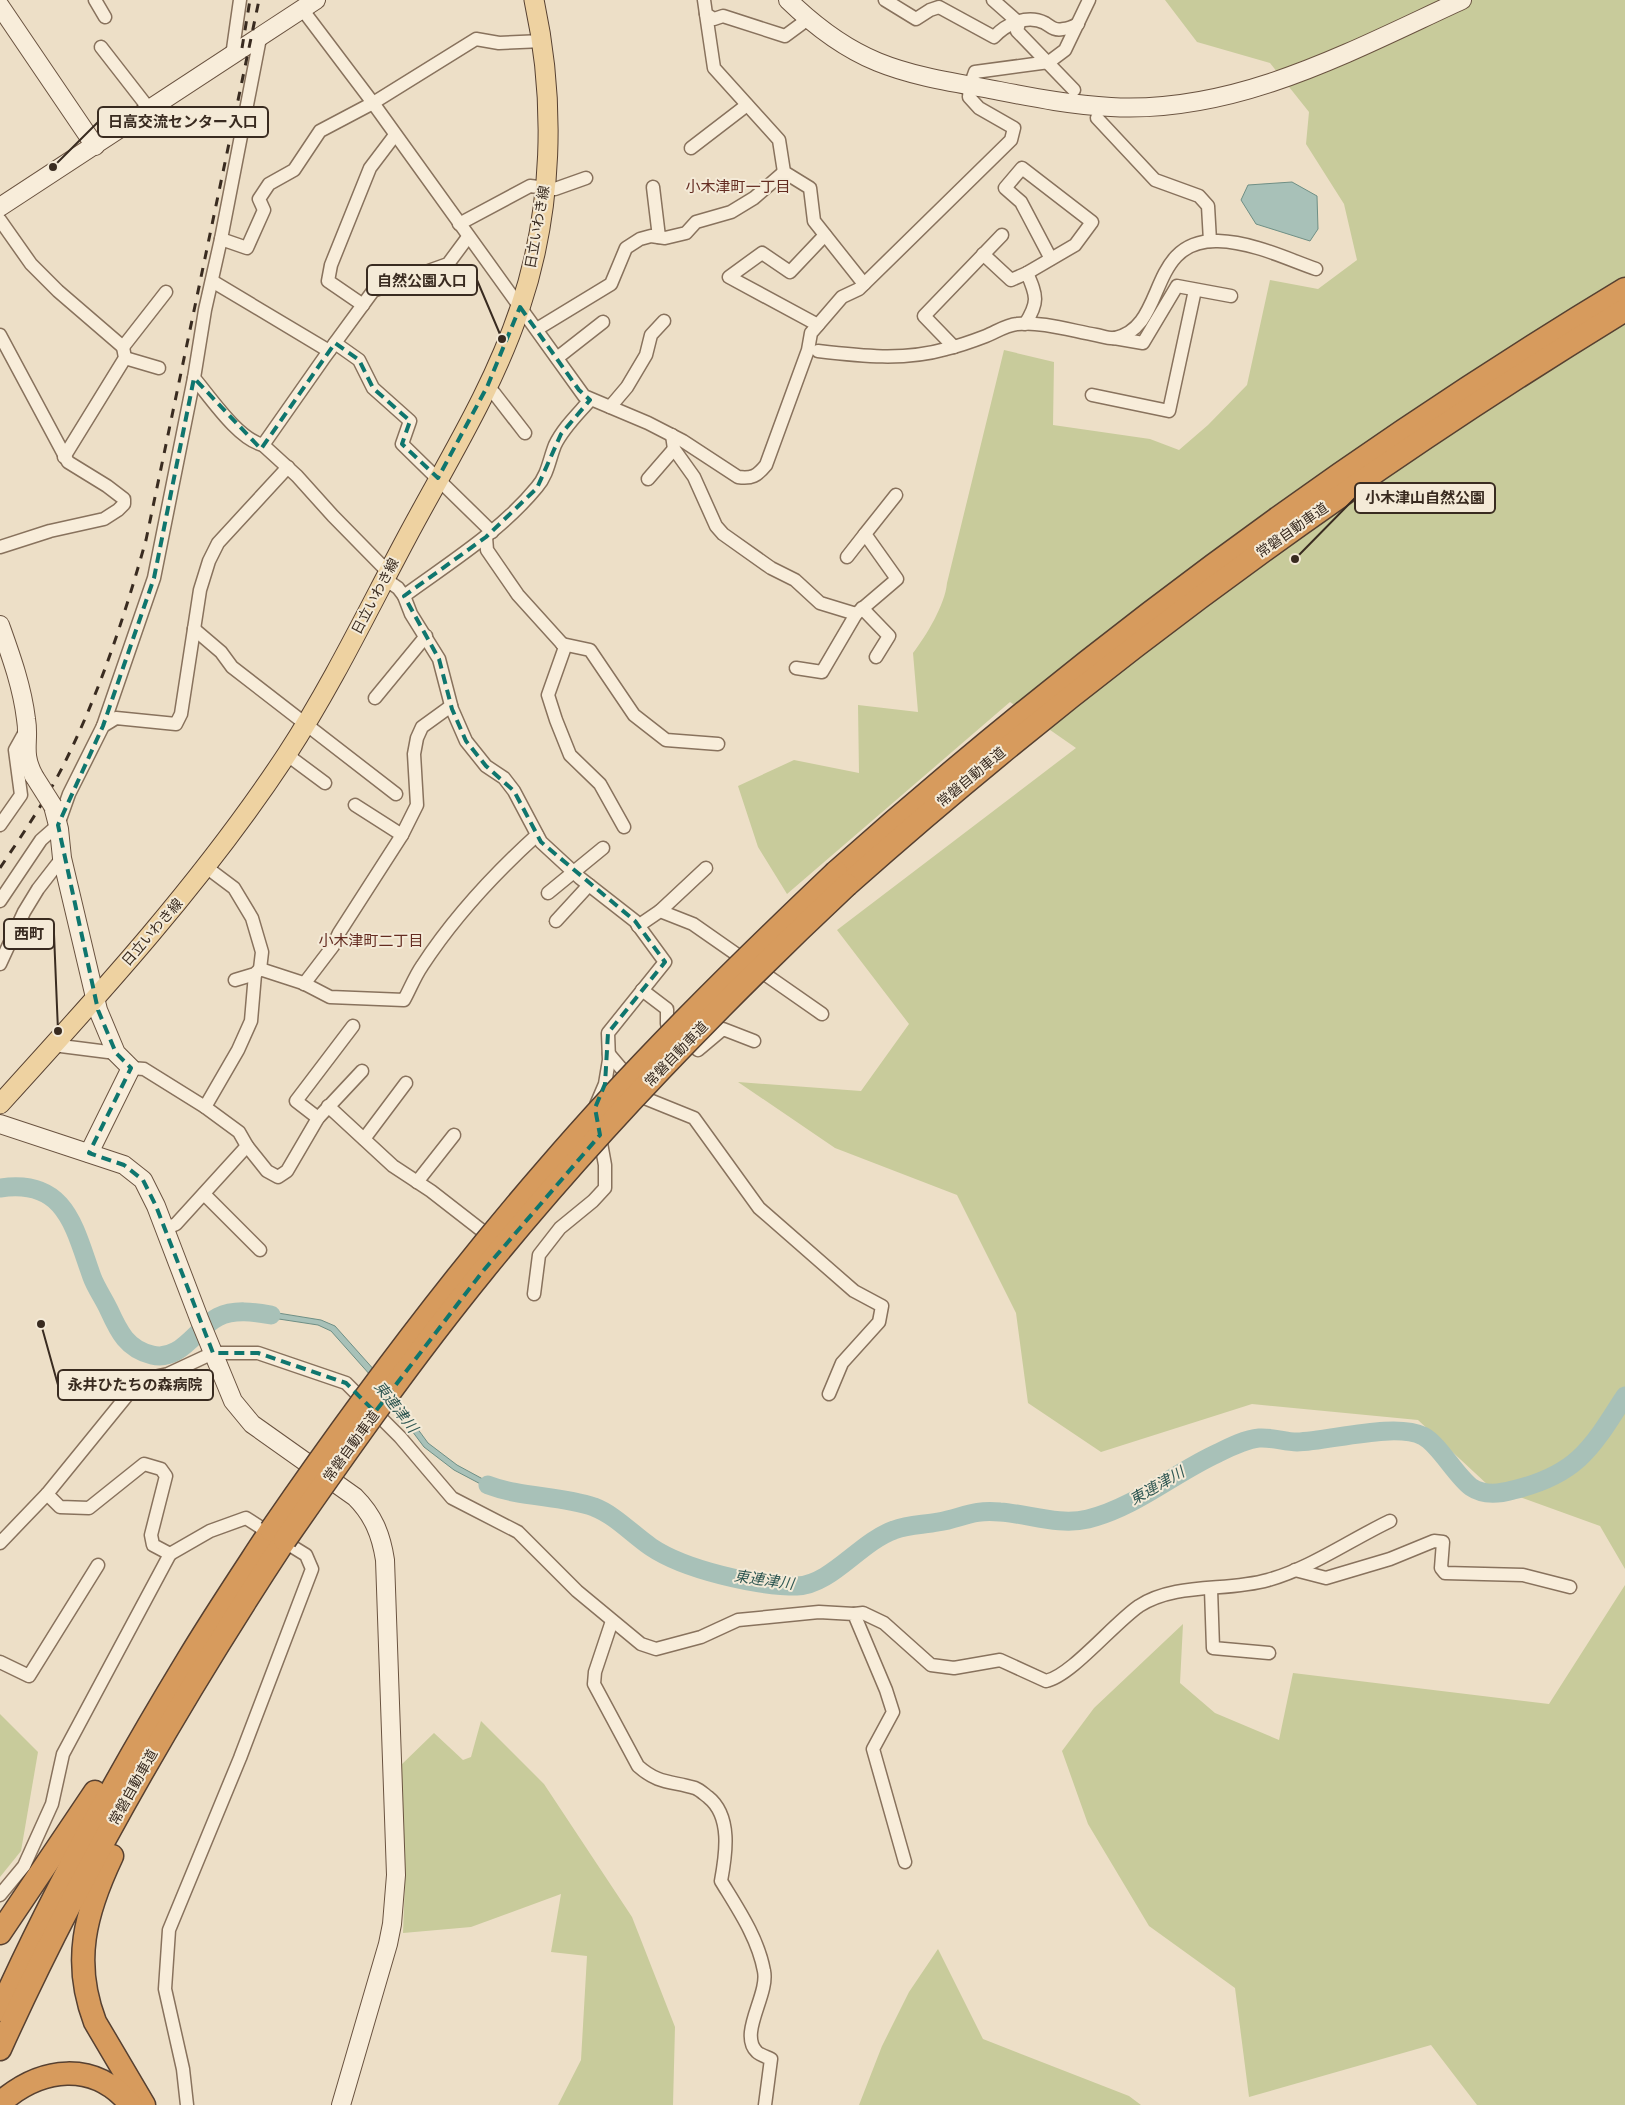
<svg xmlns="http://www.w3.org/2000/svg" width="1625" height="2105" viewBox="0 0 1625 2105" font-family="'IBM Plex Serif','Noto Sans JP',serif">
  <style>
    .green { fill: #c8cb9b }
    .water { fill: #a8c1b8; stroke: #6f8f85 }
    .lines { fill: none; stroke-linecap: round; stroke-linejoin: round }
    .river { stroke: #a8c1b8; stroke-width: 19 }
    .street-casing { stroke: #88725d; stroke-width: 15 }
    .secondary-casing { stroke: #6a5340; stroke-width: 20 }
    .primary-casing { stroke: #564031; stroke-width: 21 }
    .highway-casing { stroke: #564031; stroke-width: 25 }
    .street { stroke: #f8edda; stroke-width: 12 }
    .secondary { stroke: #f8edda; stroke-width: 18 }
    .primary { stroke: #eed2a1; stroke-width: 19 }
    .highway { stroke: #d79b5d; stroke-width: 22 }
    .rail { stroke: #392b20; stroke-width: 3; stroke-dasharray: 9 9; stroke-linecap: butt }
    .secondary-bridge-casing { stroke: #6a5340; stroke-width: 20; stroke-linecap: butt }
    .highway-bridge-casing { stroke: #564031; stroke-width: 25; stroke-linecap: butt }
    .secondary-bridge { stroke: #f8edda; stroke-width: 18 }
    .highway-bridge { stroke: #d79b5d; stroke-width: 22 }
    .marked { fill: none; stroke: #0f766e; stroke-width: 4; stroke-dasharray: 10 6; stroke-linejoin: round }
    .labels { text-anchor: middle; stroke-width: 4; stroke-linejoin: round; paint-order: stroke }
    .street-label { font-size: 14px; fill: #392b20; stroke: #f4ead7 }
    .neighbourhood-label { font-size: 15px; fill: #642c21; stroke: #f4ead7 }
    .water-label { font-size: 15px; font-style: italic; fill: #305853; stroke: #f4ead7 }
    .leader { fill: none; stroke: #392b20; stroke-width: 2 }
    .callout-dot { fill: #392b20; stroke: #f4ead7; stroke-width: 2 }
    .callout { fill: #f4ead7; stroke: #392b20; stroke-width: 2 }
    .callout-label { font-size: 15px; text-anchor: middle; font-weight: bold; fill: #392b20 }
  </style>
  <rect width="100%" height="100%" fill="#eddfc7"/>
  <!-- green -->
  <g class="green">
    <path d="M 1165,0 L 1625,0 L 1625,1569 L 1600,1526 L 1489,1486 L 1418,1420 L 1252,1404 L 1101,1452 L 1028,1403 L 1016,1313 L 957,1195 L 835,1148 L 738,1082 L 861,1091 L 909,1024 L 837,930 L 1076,748 L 1010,702 L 787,894 L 758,847 L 738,786 L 794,760 L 859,773 L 858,705 L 918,712 L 913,653 C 926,636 945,605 947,583 L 1004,350 L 1054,362 L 1053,425 L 1150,439 L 1179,450 L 1208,425 L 1247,385 L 1270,280 L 1318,289 L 1357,260 L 1344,204 L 1306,144 L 1309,112 L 1270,63 L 1197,42 Z"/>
    <path d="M 1625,1585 L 1625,2105 L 1477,2105 L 1431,2045 L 1249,2097 L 1235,1988 L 1149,1926 L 1088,1824 L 1062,1751 L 1094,1708 L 1183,1624 L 1180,1683 L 1215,1713 L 1279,1740 L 1293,1673 L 1549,1704 Z"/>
    <path d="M 0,1714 L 38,1752 L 21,1851 L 0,1877 Z"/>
    <path d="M 481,1721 L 544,1784 L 632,1917 L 675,2027 L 673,2105 L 558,2105 L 581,2060 L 587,1956 L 551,1952 L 561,1894 L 471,1927 L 403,1933 L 405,1881 L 399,1767 L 434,1733 L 463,1760 L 471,1757 Z"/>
    <path d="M 938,1949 L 983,2039 L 1129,2096 L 1141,2105 L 859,2105 L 882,2046 L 909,1992 Z"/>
  </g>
  <!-- water -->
  <g class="water">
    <path d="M 1292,182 L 1317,196 L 1318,229 L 1310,241 L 1256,224 L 1241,200 L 1248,185 Z"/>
    <path d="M 247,1308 L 321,1320 L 335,1326 L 376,1372 L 428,1443 L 457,1465 L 492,1484 L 513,1490 L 512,1495 L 490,1489 L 454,1470 L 424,1447 L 371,1376 L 331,1331 L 318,1325 L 246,1314 Z"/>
  </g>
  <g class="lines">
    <!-- river -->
    <g class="river">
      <path d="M 0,1188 C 66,1178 74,1227 92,1277 C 96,1288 104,1299 109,1310 C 119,1332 127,1349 152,1355 C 181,1362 196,1328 218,1317 C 234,1309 254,1312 271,1315"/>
      <path d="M 488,1485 C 522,1498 559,1495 594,1507 C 615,1515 632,1534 651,1547 C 685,1570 756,1586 797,1586 C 831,1585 860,1542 894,1530 C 909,1524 923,1525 938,1522 C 962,1518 973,1509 1000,1512 C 1029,1514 1059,1526 1088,1519 C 1136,1507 1174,1473 1218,1453 C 1230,1447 1246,1439 1259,1438 C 1272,1437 1285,1442 1297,1442 C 1330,1441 1395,1422 1423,1436 C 1439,1444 1455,1475 1471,1487 C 1484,1496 1499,1494 1513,1490 C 1577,1475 1592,1448 1625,1396"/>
    </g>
    <!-- street casing -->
    <g class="street-casing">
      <g id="street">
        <path d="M 95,0 L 105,17"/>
        <path d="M 704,0 L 706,14 L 714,19 L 723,16 L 785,36 L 808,19 L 803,12"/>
        <path d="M 885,0 L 916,19 L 930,10 L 939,7 L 994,37 C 1006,24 1027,14 1045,23 C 1051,27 1055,31 1063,29 C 1068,29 1074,26 1078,24"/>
        <path d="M 993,0 L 1019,23 L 1017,31 L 1074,90"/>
        <path d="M 302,9 L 373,103 L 584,396 L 648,423 L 683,441 L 738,477 C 752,479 757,476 766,465 L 808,350 L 811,333 L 842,297 L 859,289 L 1011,140 L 1014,128 L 979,108 L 969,97 L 970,86 L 975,72 L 1049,62 L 1065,50 L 1089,0"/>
        <path d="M 706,14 L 714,68 L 779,140 L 784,172 L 810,188 L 814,221 L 864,284"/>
        <path d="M 260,38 L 221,239 L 247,248 L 264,210 L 259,199 L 269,184 L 294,170 L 320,131 L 373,103 L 476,39 L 499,43 L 543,41"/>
        <path d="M 101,47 L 150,110"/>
        <path d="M 232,56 L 240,0"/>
        <path d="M 1097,118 L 1155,180 L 1199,196 L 1208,206 L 1210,241"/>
        <path d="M 691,148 L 747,105"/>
        <path d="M 653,187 L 659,237"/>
        <path d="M 0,220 L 31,264 L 58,291 L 123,347 L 166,292"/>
        <path d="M 459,224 L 530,186 L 555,189 L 586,178"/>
        <path d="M 221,239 L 205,310 L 194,378 C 211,398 238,439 263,445 L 324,358 L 373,291 L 448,264 L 468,237"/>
        <path d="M 983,254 L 1011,280 L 1027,273 C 1037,296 1039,302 1025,324"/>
        <path d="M 1027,273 L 1075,245 L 1092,222 L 1022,168 L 1005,188 L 1021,202 L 1051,259"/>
        <path d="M 212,281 L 329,351"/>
        <path d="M 363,305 L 328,281 L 331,265 L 370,168 L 395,135"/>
        <path d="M 818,325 L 729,277 L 762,253 L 790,272 L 825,235"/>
        <path d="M 537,329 L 611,284 L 626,248 L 640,239 L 651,236 L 665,238 L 686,233 L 696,222 L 731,212 L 754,198 L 784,172"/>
        <path d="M 0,335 L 68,462 L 107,486 L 124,499 L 124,504 L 118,510 L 104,519 L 50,531 L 0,547"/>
        <path d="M 1114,338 L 1143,343 L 1177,286 L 1231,296"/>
        <path d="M 335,343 L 359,360 L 373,388 L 410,421 L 402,444 L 492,532"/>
        <path d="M 954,347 L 924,316 L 1002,235"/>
        <path d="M 818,351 C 861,356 904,361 946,349 C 959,346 973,341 986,336 C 996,332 1006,325 1017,324 C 1040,321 1073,331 1096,335 C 1102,336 1109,339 1115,338 C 1168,327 1146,239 1218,241 C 1252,242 1285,258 1316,269"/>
        <path d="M 125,358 L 159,368"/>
        <path d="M 557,358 L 603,322"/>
        <path d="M 487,387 L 494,393 L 525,433"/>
        <path d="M 1092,395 L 1169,411 L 1195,290"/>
        <path d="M 610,407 L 627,387 L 646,355 L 651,335 L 664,321"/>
        <path d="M 672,435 L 674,449 L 694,477 L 716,526 L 723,534 L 771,568 L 795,580 L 820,603 L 856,614 L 897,579 L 865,534 L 896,495"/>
        <path d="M 263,445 L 297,476 L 333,516 L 388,572"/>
        <path d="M 64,457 L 125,358 L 123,347"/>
        <path d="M 648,479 L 674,449"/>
        <path d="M 486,537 L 487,550 L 518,595 L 565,647 L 548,695 L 556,720 L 570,755 L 600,784 L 624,827"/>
        <path d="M 847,557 L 865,534"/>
        <path d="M 385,579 L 398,588 L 404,596 L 411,614 L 439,659 L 452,709 L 466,741 L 486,766 L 504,778 L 514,791 L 541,842 L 580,878 L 635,921 L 665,962 L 608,1033 L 609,1060 L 605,1084 L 596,1105"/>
        <path d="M 404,596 C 449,563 501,531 537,487 C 548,474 549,460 555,445 C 563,428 578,414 590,400"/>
        <path d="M 862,608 L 889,636 L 876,657"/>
        <path d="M 194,629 L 221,652 L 232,667 L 396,794"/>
        <path d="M 562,644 L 590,650 L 634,715 L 666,740 L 718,744"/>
        <path d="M 796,668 L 822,672 L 856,614"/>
        <path d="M 375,698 L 426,636"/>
        <path d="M 103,726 L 154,578 L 194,378"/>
        <path d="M 286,754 L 325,783"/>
        <path d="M 355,805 L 402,835"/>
        <path d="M 0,825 L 21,795 L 15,750 L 25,732"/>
        <path d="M 206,867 L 234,888 L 252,918 L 262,952 L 260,969"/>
        <path d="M 548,893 L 603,848"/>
        <path d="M 0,901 L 41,840 L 58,825 L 69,794 L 103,726 L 116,718 L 176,724 L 181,714 L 200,590 L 209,561 L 218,543 L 288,467"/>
        <path d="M 660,911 L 706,868"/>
        <path d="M 556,921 L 589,885"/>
        <path d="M 638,926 L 660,911 L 693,924 L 822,1014"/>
        <path d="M 0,964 L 24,912 L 38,889 L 62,858"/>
        <path d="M 235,980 L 255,974 L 260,969 L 303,983 L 330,997 L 404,1000 C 410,989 415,976 422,966 C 454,917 494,874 537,835"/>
        <path d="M 304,984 L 333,946 L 339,933 L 402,835 L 417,805 L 414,754 L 417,738 L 422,727 L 451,706"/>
        <path d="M 642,990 L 667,1009 L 667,1024 L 698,1050 L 723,1029 L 754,1041"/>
        <path d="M 53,1045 L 116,1053"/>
        <path d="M 609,1054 L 647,1099 L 694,1118 L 759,1208 L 854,1291 L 882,1306 L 879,1322 L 842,1363 L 829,1394"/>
        <path d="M 131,1068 L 144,1069 L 205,1107 L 238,1050 L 251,1021 L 255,974"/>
        <path d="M 328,1106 L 393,1166 L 431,1191 L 485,1233"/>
        <path d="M 318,1118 L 296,1101 L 353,1026"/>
        <path d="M 364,1139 L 406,1083"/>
        <path d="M 247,1146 L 267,1171 L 278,1177 L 287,1171 L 318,1118 L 362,1071"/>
        <path d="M 417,1182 L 454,1135"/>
        <path d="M 204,1194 L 260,1250"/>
        <path d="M 165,1229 L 176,1224 L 247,1146 L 239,1132 L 205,1107"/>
        <path d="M 534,1294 L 539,1255 L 560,1228 L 593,1201 L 605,1188 L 605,1165 L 599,1132"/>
        <path d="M 47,1494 L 60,1507 L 89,1508 L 144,1464 L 161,1469 L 166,1476 L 151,1535 L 153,1545 L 170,1554 L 210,1531 L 246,1518 L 260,1527"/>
        <path d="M 0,1543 L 47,1494 L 134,1387 L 149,1378 L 168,1374 L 213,1353 L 258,1353 L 346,1383 L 400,1437 L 452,1498 L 518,1532 L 577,1591 L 641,1644 L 656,1649 L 701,1637 L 738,1620 L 819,1612 L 854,1614 L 886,1690 L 893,1712 L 873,1749 L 905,1862"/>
        <path d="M 1295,1570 L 1326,1578 L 1390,1559 L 1434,1541 L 1443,1542 L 1441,1568 L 1445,1573 L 1523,1575 L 1570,1587"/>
        <path d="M 1211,1589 L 1213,1648 L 1269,1653"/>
        <path d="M 854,1614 L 863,1613 L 884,1623 L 931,1665 L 954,1668 L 1000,1660 L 1046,1681 C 1071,1676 1114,1623 1139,1606 C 1177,1582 1226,1592 1268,1580 C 1311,1568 1350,1540 1390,1521"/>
        <path d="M 612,1621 L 595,1672 L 594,1684 L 638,1766 C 658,1784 671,1781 695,1788 C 700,1790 704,1794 708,1797 C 732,1816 726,1854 721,1881 C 738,1909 758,1938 764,1971 C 769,1995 738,2034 757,2052 C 760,2055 767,2057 771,2059 L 765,2105"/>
        <path d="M 0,1662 L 29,1676 L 98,1565"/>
        <path d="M 0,1895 L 24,1866 L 52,1804 L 63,1754 L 170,1554"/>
        <path d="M 187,2105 L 183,2069 L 165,1989 L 169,1930 L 240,1758 L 312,1569 L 306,1555 L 293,1547"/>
      </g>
    </g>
    <!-- secondary casing -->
    <g class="secondary-casing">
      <g id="secondary">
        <path d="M 788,0 C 853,63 897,73 984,88 C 1026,96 1068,105 1111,107 C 1237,114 1351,51 1462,0"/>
        <path d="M 0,6 L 95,146"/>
        <path d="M 0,207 L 316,0"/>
        <path d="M 0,625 C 11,656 22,686 26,719 C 30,742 21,752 34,776"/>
        <path d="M 53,806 L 59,829 L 62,858 L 98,1010 L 116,1053 L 131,1068 L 89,1153"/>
        <path d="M 0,1124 L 124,1165 L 143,1180 L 156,1206 L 200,1321 L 233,1401 L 252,1424 L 355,1497 C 373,1515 381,1534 385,1560 L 396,1875 L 392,1924 L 388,1944 L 341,2105"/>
      </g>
    </g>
    <!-- primary casing -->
    <g class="primary-casing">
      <path id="primary" d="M 0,1104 C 102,992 204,880 287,754 C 332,685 368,610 407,537 C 447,462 493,389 520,308 C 553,210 556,101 534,0"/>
    </g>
    <!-- highway casing -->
    <g class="highway-casing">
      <g id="highway">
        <path d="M 836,872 C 1081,654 1345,458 1625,289"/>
        <path d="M 847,885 C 1089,670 1349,479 1625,310"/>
        <path d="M 112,1856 C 85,1913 72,1962 95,2022 L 144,2105"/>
        <path d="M 0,1933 L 95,1792"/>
        <path d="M 0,2010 C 54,1890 119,1773 187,1661 C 214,1616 243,1573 271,1530"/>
        <path d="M 0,2049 C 80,1872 178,1703 285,1540"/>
        <path d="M 0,2103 C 41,2067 94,2060 131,2105"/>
      </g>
    </g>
    <!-- street -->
    <use href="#street" class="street"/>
    <!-- secondary -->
    <use href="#secondary" class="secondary"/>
    <!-- primary -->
    <use href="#primary" class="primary"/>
    <!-- highway -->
    <use href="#highway" class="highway"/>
    <!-- rail -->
    <g class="rail">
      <path d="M 242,48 L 250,0"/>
      <path d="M 0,868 C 22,835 44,803 62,768 C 99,695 124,618 146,540 L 259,0"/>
    </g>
    <!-- secondary-bridge casing -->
    <g class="secondary-bridge-casing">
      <path id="secondary-bridge" d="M 34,776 L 53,806"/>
    </g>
    <!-- highway-bridge casing -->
    <g class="highway-bridge-casing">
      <g id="highway-bridge">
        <path d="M 271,1530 C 357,1405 447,1284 547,1169 C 637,1064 736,967 836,872"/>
        <path d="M 285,1540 C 349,1448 413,1357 483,1271 C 595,1133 718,1006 847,885"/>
      </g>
    </g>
    <!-- secondary-bridge -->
    <use href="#secondary-bridge" class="secondary-bridge"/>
    <!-- highway-bridge -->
    <use href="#highway-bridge" class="highway-bridge"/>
  </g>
  <!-- marked area -->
  <path class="marked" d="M 520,307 L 579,390 L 590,400 L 561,434 L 537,488 L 486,537 L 404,596 L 439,659 L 452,709 L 466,741 L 486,766 L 514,791 L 541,842 L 635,921 L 665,962 L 608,1033 L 605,1084 L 595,1108 L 600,1135 L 483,1271 L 375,1412 L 346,1383 L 258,1353 L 213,1353 L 156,1206 L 143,1180 L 124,1165 L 89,1153 L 131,1068 L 116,1053 L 98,1010 L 58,825 L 103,726 L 154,578 L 194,378 L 261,449 L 335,343 L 359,360 L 373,388 L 410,421 L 402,444 L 438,478 L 487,387 Z"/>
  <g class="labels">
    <!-- street labels -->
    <g class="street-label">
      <text transform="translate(537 227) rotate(-80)" y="5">日立いわき線</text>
      <text transform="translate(1292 530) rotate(-35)" y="5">常磐自動車道</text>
      <text transform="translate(375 596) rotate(-62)" y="5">日立いわき線</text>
      <text transform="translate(971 777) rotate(-40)" y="5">常磐自動車道</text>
      <text transform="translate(152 932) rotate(-49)" y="5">日立いわき線</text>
      <text transform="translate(676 1054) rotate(-46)" y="5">常磐自動車道</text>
      <text transform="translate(351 1446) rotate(-54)" y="5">常磐自動車道</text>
      <text transform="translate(133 1787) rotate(-61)" y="5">常磐自動車道</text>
    </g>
    <!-- neighbourhood labels -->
    <g class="neighbourhood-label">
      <text x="738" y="192">小木津町一丁目</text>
      <text x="371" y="946">小木津町二丁目</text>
    </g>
    <!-- water labels -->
    <g class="water-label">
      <text transform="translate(396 1407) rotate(52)" y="5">東連津川</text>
      <text transform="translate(1157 1486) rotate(-30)" y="5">東連津川</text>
      <text transform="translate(764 1580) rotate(8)" y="5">東連津川</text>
    </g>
  </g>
  <!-- callouts -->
  <path class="leader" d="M53 167L98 122M502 339L477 280M1295 559L1355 498M58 1031L54 934M41 1324L58 1385"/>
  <g class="callout-dot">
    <circle cx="53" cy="167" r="5"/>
    <circle cx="502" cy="339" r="5"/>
    <circle cx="1295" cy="559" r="5"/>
    <circle cx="58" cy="1031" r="5"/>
    <circle cx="41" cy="1324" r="5"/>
  </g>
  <g class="callout">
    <rect x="98" y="107" width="170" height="30" rx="5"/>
    <rect x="367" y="265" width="110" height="30" rx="5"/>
    <rect x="1355" y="483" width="140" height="30" rx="5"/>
    <rect x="4" y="919" width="50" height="30" rx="5"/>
    <rect x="58" y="1370" width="155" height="30" rx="5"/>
  </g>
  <g class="callout-label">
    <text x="183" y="127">日高交流センター入口</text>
    <text x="422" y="286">自然公園入口</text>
    <text x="1425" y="503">小木津山自然公園</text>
    <text x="29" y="939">西町</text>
    <text x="135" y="1390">永井ひたちの森病院</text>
  </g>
</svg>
